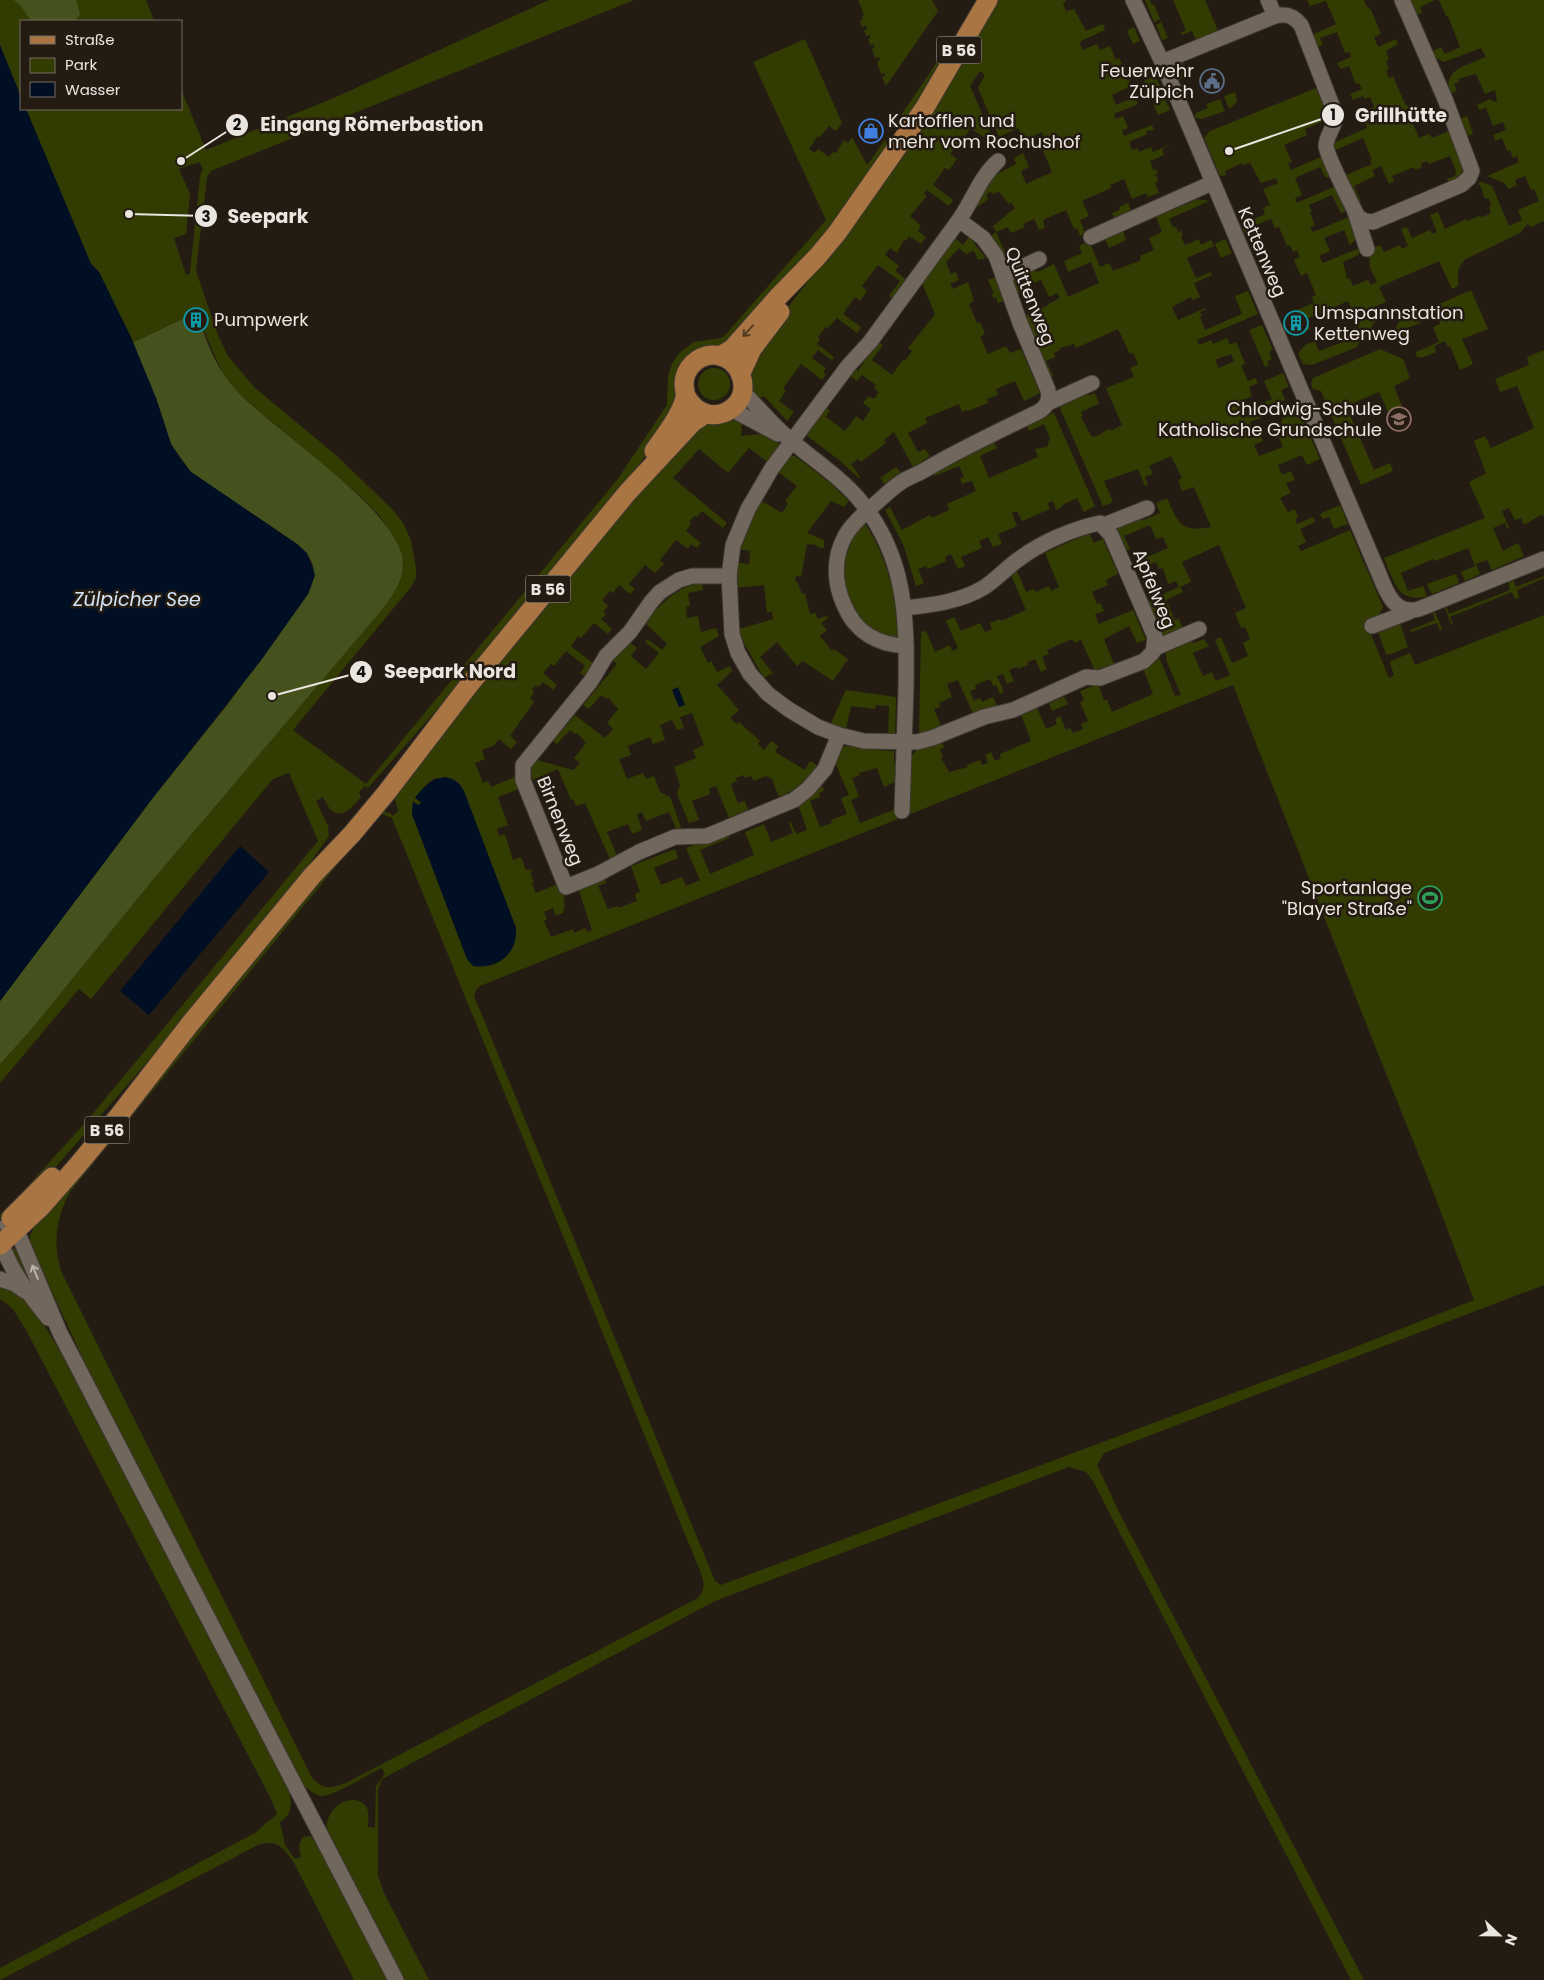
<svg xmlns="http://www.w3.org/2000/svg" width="1544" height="1980" viewBox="0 0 1544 1980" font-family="Poppins,sans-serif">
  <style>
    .green { fill: #323c02; fill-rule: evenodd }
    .forest { fill: #46521e }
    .water { fill: #000f23 }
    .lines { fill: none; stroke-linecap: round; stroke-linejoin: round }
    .minor-casing { stroke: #3e3733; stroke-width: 17 }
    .major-casing { stroke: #3e3733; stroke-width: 21 }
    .minor { stroke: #71675d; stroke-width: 15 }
    .major { stroke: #a97543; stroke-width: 19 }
    .oneway { stroke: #533b24 }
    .oneway2 { stroke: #bab3ab }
    .labels { text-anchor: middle; stroke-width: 5; stroke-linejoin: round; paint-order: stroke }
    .shield { fill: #241c13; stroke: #afa9a2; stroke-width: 1 }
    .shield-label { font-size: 16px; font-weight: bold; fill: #ebe5df }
    .poi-label { font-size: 18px; fill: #ebe5df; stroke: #241c13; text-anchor: end }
    .street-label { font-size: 18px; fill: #ebe5df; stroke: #241c13 }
    .water-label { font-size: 19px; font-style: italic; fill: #d2e4f6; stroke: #241c13 }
    .leader { fill: none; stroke: #ebe5df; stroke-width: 2 }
    .callout-dot { fill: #ebe5df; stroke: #241c13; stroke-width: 2 }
    .mark-label { font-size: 15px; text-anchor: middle; font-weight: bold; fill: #111 }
    .callout-label { font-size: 19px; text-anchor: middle; font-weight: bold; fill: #ebe5df; stroke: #241c13; stroke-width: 5; stroke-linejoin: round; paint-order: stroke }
  </style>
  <rect width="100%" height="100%" fill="#241c13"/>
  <!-- green -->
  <g class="green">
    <path d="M 0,0 L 146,0 L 154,21 L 21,21 L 21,97 L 0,45 Z"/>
    <path d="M 549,0 L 634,0 L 211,171 L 207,177 L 196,271 L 218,335 L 228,356 L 255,388 L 337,456 L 392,509 L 403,523 L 411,540 L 416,568 L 416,578 L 411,587 L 293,730 L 366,784 L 617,480 L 667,405 L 668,376 L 672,364 L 679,353 L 694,342 L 721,338 L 727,333 L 826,220 L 753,62 L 805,39 L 842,123 L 836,131 L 829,126 L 820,137 L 818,136 L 809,149 L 815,153 L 818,149 L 829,157 L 833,152 L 836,153 L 844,140 L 848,143 L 852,137 L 867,165 L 885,140 L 888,145 L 828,232 L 724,347 L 706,349 L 649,451 L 623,487 L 482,658 L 368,788 L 365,786 L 359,792 L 361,797 C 346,815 335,823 323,797 L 316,801 L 328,826 L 329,836 L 298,880 L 143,1067 L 47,1177 L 0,1223 L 0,1214 L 14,1201 L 86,1122 L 318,841 L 289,773 L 273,779 L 91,999 L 79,989 L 0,1083 L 0,1064 L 30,1031 L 152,881 L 369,625 L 383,607 L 400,581 L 404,565 L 396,540 L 379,515 L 358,494 L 253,406 L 229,383 L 222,372 L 200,322 L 192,322 L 192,318 L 189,316 L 132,343 L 99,272 L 91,264 L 26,109 L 181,109 L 181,89 L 206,150 L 336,97 ZM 199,162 L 203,169 L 200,176 L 190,273 L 186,275 L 174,238 L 186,234 L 190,194 L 179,169 Z"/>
    <path d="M 858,0 L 932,0 L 938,11 L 886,86 L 882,77 L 885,76 L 884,73 L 881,74 L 877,62 L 880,60 L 879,57 L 875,58 L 872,49 L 875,47 L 873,44 L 870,45 L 868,39 L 870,38 L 870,35 L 866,36 L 864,30 L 867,29 L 866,26 L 862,27 L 860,21 L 863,19 L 862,16 L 864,15 Z"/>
    <path d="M 997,0 L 1065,0 L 1066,2 L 1063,3 L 1066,11 L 1074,9 L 1086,31 L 1103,24 L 1105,30 L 1079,42 L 1083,50 L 1097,44 L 1100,50 L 1110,46 L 1116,60 L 1119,58 L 1122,64 L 1111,69 L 1116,79 L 1127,75 L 1131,86 L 1112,95 L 1116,105 L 1135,97 L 1138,104 L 1114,114 L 1116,119 L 1123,116 L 1128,128 L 1122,130 L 1124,136 L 1152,125 L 1154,130 L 1146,131 L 1147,134 L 1129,142 L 1132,150 L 1137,148 L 1139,152 L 1151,147 L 1153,152 L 1171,144 L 1162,149 L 1164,155 L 1150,161 L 1153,170 L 1156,169 L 1158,173 L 1152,176 L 1156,175 L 1158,181 L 1155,183 L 1159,193 L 1148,197 L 1146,193 L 1132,199 L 1124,179 L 1110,185 L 1111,188 L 1082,201 L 1089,216 L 1080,220 L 1085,233 L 1080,236 L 1077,228 L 1074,229 L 1066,210 L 1043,220 L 1045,228 L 1039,230 L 1034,219 L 1023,224 L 1025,227 L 1011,233 L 1008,227 L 996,232 L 1007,256 L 1001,258 L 987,239 L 996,232 L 993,226 L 1015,208 L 1011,202 L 1009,204 L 998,191 L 994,194 L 990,192 L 986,195 L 988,199 L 976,208 L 972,204 L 993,176 L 1016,164 L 1014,158 L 1023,153 L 1029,167 L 1021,171 L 1026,184 L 1052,172 L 1041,146 L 1046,143 L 1042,132 L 1023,141 L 1018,128 L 999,137 L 978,88 L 985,75 L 980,71 L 970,86 L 996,145 L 970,128 L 959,148 L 955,147 L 950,154 L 957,159 L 949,170 L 945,168 L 933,185 L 953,200 L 949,206 L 927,190 L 924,194 L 927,196 L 910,216 L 921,226 L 918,231 L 926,237 L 921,244 L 909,236 L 906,241 L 904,240 L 897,253 L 890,248 L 885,255 L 899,266 L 895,271 L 908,281 L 894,299 L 889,296 L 900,281 L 878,265 L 862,286 L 867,291 L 860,301 L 855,297 L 843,314 L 861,327 L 857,333 L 837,318 L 828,328 L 826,327 L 818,337 L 820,339 L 817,344 L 834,357 L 832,360 L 818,350 L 812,358 L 826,368 L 823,372 L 826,374 L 822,380 L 801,364 L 783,388 L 786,391 L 779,401 L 794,412 L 787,421 L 764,396 L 757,399 L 750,385 L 749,371 L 765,337 L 867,205 Z"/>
    <path d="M 1145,0 L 1150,0 L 1152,5 L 1154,4 L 1160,19 L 1154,22 Z"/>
    <path d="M 1173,0 L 1205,0 L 1219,33 L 1197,42 L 1192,31 L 1182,35 L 1180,33 L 1186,30 Z"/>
    <path d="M 1307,0 L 1364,0 L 1366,6 L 1371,10 L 1381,34 L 1374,37 L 1378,47 L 1396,39 L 1398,44 L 1386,51 L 1389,59 L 1386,61 L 1389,69 L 1386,71 L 1389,78 L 1393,76 L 1406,106 L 1408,105 L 1410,109 L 1403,113 L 1406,120 L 1411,119 L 1419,138 L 1429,134 L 1432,138 L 1449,131 L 1465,170 L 1457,180 L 1449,183 L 1447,179 L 1455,176 L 1456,171 L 1450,156 L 1429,164 L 1428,161 L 1421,163 L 1422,167 L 1415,170 L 1414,167 L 1392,176 L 1394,181 L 1389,184 L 1381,166 L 1372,170 L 1375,176 L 1354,186 L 1361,202 L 1358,203 L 1346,175 L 1372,164 L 1370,160 L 1372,159 L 1363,138 L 1333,151 L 1333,143 L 1367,128 L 1365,122 L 1372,119 L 1369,109 L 1374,107 L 1370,97 L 1364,99 L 1363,96 L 1353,100 L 1350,94 L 1362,89 L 1359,83 L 1356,84 L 1349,66 L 1341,69 L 1337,63 L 1351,57 L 1349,52 L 1345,53 L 1337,32 L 1320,38 L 1323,45 L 1317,47 L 1312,35 L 1336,24 L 1326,1 L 1310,6 Z"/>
    <path d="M 1412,0 L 1435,0 L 1420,7 L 1422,13 L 1415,16 L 1409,1 Z"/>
    <path d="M 1439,0 L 1544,0 L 1544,221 L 1531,227 L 1528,224 L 1520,233 L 1466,259 C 1455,269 1459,274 1458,286 L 1452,289 L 1439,261 L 1379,287 L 1386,302 L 1354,315 L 1348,301 L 1306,319 L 1310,329 L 1299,334 L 1287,332 L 1283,323 L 1298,316 L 1297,310 L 1314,303 L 1312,297 L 1316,295 L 1307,273 L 1301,276 L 1294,260 L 1300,257 L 1297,250 L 1293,252 L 1290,245 L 1287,246 L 1279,227 L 1275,228 L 1271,219 L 1253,226 L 1257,236 L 1248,239 L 1241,225 L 1265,214 L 1263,208 L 1270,205 L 1263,189 L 1278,183 L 1276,178 L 1261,183 L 1250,163 L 1243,165 L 1242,163 L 1225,171 L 1226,175 L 1220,176 L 1204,138 L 1210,131 L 1316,88 L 1329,119 L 1305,129 L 1307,135 L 1284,145 L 1292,162 L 1288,163 L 1291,170 L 1323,156 L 1331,176 L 1326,178 L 1320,167 L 1295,178 L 1302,195 L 1295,198 L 1297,203 L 1336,186 L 1347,211 L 1341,213 L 1332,195 L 1309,205 L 1312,212 L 1310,213 L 1315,225 L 1310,227 L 1313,232 L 1349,217 L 1358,237 L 1350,245 L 1344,230 L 1324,238 L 1330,251 L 1319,256 L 1323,263 L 1362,247 L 1358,255 L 1343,262 L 1347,278 L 1350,279 L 1353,286 L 1368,280 L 1371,285 L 1377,282 L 1370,268 L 1369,250 L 1380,245 L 1384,252 L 1400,245 L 1402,249 L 1408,246 L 1401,229 L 1407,227 L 1412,238 L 1430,230 L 1432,234 L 1437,232 L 1430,215 L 1438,212 L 1445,229 L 1466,219 L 1467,221 L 1479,216 L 1483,217 L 1491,213 L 1489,208 L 1491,203 L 1489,199 L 1484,198 L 1482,189 L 1478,183 L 1482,182 L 1492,186 L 1509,226 L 1522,220 L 1518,210 L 1539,201 L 1534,189 L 1531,190 L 1525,176 L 1515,180 L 1517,185 L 1509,189 L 1504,183 L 1487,176 L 1519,162 L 1517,156 L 1513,158 L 1510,150 L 1508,152 L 1502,138 L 1496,141 L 1493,135 L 1506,130 L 1503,122 L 1493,126 L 1486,108 L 1479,110 L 1477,105 L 1490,99 L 1494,102 L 1497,101 L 1495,90 L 1485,94 L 1476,74 L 1458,79 L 1459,82 L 1454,84 L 1457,91 L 1449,94 C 1444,68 1466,66 1486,57 L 1481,48 L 1444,62 L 1434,57 L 1431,52 L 1441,47 L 1445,54 L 1460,47 L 1448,16 L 1446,16 Z"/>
    <path d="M 1161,22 L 1168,38 L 1162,40 L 1156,25 Z"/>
    <path d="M 1134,27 L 1140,41 L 1133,44 L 1127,31 Z"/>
    <path d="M 955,35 L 960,38 L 902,126 L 894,126 Z"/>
    <path d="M 1181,61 L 1193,74 L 1179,80 L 1174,69 L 1176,64 Z"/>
    <path d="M 1155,76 L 1160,86 L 1148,91 L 1144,81 Z"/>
    <path d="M 1235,92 L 1237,102 L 1229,109 L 1224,96 Z"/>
    <path d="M 1165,99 L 1170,110 L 1158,115 L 1153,103 Z"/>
    <path d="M 1220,99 L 1225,111 L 1202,119 L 1195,118 L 1196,113 L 1208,108 L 1206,104 Z"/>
    <path d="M 1467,116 L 1473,134 L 1468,136 L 1460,119 Z"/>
    <path d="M 1198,199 L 1209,201 L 1169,219 L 1173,227 L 1176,227 L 1178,231 L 1175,233 L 1181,231 L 1183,235 L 1181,237 L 1185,245 L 1199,239 L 1201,245 L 1211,240 L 1214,246 L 1187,258 L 1196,278 L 1211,272 L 1212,275 L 1194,283 L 1200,297 L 1192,300 L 1191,297 L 1172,307 L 1178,320 L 1205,308 L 1206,309 L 1200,312 L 1202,316 L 1200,317 L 1205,330 L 1242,314 L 1235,296 L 1248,291 L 1258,314 L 1197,340 L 1199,345 L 1211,340 L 1213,344 L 1227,338 L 1230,345 L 1236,342 L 1245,363 L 1241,366 L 1248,381 L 1255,378 L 1258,383 L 1249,387 L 1252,396 L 1236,403 L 1243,418 L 1258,412 L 1256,406 L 1272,399 L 1264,381 L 1283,373 L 1289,387 L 1281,390 L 1285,400 L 1262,410 L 1265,416 L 1250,422 L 1252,428 L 1257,426 L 1263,441 L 1254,445 L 1259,456 L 1283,447 L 1277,432 L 1279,431 L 1282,419 L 1299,411 L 1320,459 L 1307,465 L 1302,455 L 1278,465 L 1282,475 L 1291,471 L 1295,480 L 1286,483 L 1291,493 L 1280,498 L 1288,512 L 1295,509 L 1298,517 L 1295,519 L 1297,524 L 1313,517 L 1315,522 L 1300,529 L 1306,542 L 1298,546 L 1301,551 L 1350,530 L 1383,607 L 1370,632 L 1389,678 L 1394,675 L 1390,663 L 1391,661 L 1410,653 L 1415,665 L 1544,615 L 1544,1285 L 1104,1453 L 1097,1465 L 1121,1516 L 1364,1980 L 1351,1980 L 1093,1481 L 1086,1472 L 1069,1467 L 715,1601 L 382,1779 L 378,1790 L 378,1876 L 384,1893 L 429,1980 L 404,1980 L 327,1832 C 323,1802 362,1789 368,1811 C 369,1816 368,1822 368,1827 L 375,1828 L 376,1786 L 385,1774 L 382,1768 C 369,1773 334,1797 321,1796 C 315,1795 309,1790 304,1786 L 101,1398 L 30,1244 L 30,1236 L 36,1221 L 379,810 L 390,813 L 393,816 L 398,811 L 395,799 L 397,788 L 631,500 L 698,424 L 725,419 L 742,422 L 741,436 L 762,434 L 778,443 L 780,449 L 769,463 L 749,448 L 728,473 L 699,449 L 673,478 L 727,523 L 723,528 L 702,511 L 697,517 L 694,516 L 689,522 L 691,524 L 686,531 L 701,543 L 697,548 L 691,544 L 688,549 L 676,540 L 660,560 L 664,564 L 655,573 L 645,565 L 629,584 L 635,589 L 630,594 L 619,585 L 613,593 L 610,591 L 602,600 L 608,606 L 603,612 L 606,614 L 601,619 L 612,629 L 608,634 L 594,623 L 581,638 L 578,636 L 571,646 L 594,664 L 584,676 L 580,673 L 585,666 L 566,651 L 554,666 L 551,664 L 543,673 L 557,685 L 553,690 L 543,682 L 538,687 L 536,685 L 532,690 L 534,692 L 530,698 L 534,702 L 510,736 L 517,742 L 511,749 L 499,739 L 493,746 L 482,750 L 485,759 L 475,763 L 483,783 L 488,781 L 491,787 L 517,776 L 522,788 L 498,797 L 508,825 L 497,829 L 500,836 L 505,834 L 513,860 L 521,857 L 526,870 L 531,869 L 532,872 L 530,873 L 534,882 L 532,884 L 536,893 L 560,883 C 564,893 566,903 563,913 L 556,916 L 553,908 L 544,912 L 547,919 L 544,921 L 551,937 L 573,929 L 574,933 L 585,928 L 587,932 L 592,930 L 578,888 L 604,877 L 606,883 L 598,886 L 608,909 L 617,906 L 618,908 L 637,901 L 635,894 L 640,892 L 631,866 L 675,849 L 678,858 L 654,868 L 661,885 L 682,877 L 686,886 L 700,880 L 686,848 L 727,832 L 729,838 L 700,850 L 710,874 L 754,855 L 745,832 L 764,824 L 771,842 L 793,833 L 789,823 L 791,822 L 796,834 L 807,830 L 797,802 L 821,782 L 824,791 L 819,793 L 820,797 L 810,801 L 820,827 L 832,823 L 831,820 L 847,814 L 841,798 L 849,795 L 834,760 L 841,747 C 852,744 880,752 894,751 L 894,762 L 900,767 L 900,780 L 884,787 L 877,768 L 859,773 L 860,775 L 852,778 L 859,797 L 851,800 L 860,823 L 906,805 L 909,759 L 919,748 L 924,749 L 942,742 L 944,747 L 940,749 L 943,757 L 941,758 L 949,772 L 968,767 L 967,765 L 980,760 L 982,765 L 988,763 L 985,755 L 991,752 L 995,761 L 1001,758 L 1000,754 L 1031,741 L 1021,715 L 1037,708 L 1046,729 L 1057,724 L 1055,719 L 1060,716 L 1066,730 L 1070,728 L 1073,733 L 1083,729 L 1081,724 L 1088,721 L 1080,702 L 1084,700 L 1080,691 L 1098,684 L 1104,700 L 1107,700 L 1112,712 L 1153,694 L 1142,666 L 1160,659 L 1175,696 L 1181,695 L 1167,662 L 1165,651 L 1187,638 L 1194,643 L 1204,639 L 1209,646 L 1193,653 L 1203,676 L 1212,672 L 1216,681 L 1230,675 L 1215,640 L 1221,637 L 1232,663 L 1248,656 L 1243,643 L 1250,639 L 1245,627 L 1241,628 L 1235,613 L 1246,608 L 1219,545 L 1182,562 L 1191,582 L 1180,587 L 1183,592 L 1166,600 L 1175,620 L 1179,619 L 1184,631 L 1163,639 L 1144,603 L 1179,587 L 1176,581 L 1168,584 L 1163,568 L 1159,569 L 1156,562 L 1139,569 L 1135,562 L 1168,548 L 1163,537 L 1156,539 L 1150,525 L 1124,536 L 1130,549 L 1122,552 L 1113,533 L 1117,525 L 1135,516 L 1144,520 L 1160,513 L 1156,503 L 1167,498 C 1178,523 1181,533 1211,527 L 1194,487 L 1182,491 L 1178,480 L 1182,478 L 1171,456 L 1149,466 L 1153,474 L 1145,477 L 1148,485 L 1145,486 L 1138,469 L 1104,481 L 1113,502 L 1103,506 L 1059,406 L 1060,402 L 1080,392 L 1090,395 L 1095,393 L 1099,404 L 1088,408 L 1088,409 L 1081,412 L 1083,416 L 1081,417 L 1091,436 L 1095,437 L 1103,433 L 1103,432 L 1110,429 L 1111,431 L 1122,425 L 1106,388 L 1134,377 L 1130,368 L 1138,364 L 1133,353 L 1130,354 L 1118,329 L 1076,348 L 1074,344 L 1060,348 L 1060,350 L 1054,353 L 1055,357 L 1046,361 L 1053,376 L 1048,378 L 1022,317 L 1049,305 L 1048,304 L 1060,298 L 1057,293 L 1049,297 L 1041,280 L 1021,289 L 1021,292 L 1015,293 L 1011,278 L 1028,269 L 1038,272 L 1054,264 L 1068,297 L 1099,283 L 1091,262 L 1068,272 L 1064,261 L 1082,253 L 1079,246 L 1089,241 L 1100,267 L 1109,263 L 1113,271 L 1141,260 L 1140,256 L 1154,250 L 1149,238 L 1162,232 L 1156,217 ZM 1231,354 L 1234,361 L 1219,368 L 1215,360 ZM 1233,685 L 1371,1036 L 1426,1173 L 1474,1300 L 1335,1355 L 721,1585 L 715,1581 L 474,996 L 476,990 L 480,986 ZM 435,778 L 460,784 L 516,928 L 467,959 L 412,814 L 413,802 L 419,806 L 421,802 L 415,798 L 428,783 ZM 382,814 L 392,818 L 696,1561 C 701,1574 709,1586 698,1598 L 346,1783 C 330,1788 325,1791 312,1778 L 62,1273 C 52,1245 56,1218 70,1192 L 346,854 Z"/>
    <path d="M 1128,203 L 1132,212 L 1115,219 L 1112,213 L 1120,210 L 1119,207 Z"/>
    <path d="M 1123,231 L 1126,240 L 1109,248 L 1105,239 Z"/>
    <path d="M 969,237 L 986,258 L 978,260 L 974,251 L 966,254 L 959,248 L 946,262 L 951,274 L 956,272 L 959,280 L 950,284 L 953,289 L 968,282 L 974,301 L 969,304 L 977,323 L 980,322 L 985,334 L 980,337 L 988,354 L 1006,346 L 1010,353 L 1021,349 L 1040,393 L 1024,401 L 1015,381 L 996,389 L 998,395 L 987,399 L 988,403 L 968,411 L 967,410 L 962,412 L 959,404 L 925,418 L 927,423 L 908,433 L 918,452 L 925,449 L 930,456 L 913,467 L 894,432 L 884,440 L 886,443 L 861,462 L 858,459 L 851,464 L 860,477 L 859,478 L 839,460 L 805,434 L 825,407 L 830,410 L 826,417 L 845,431 L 856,416 L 863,421 L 871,409 L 863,403 L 869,396 L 874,399 L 879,392 L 874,388 L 876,385 L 862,375 L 857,381 L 849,375 L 854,368 L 858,371 L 878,342 L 883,345 L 872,360 L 892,375 L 903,360 L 905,361 L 912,351 L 908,348 L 935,314 L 922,283 L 955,238 L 963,245 Z"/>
    <path d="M 1225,239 L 1232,253 L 1221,258 L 1215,244 Z"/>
    <path d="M 997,277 L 1005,301 L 998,303 L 996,297 L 993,298 L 992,294 L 994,293 L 988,280 Z"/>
    <path d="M 1471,290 L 1488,329 L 1462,339 L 1473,364 L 1460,370 L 1450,346 L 1448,347 L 1445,341 L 1434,346 L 1436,352 L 1421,358 L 1416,356 L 1416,352 L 1439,342 L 1433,327 L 1440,324 L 1437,315 L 1429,317 L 1427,314 L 1428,309 Z"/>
    <path d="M 1389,308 L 1392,315 L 1373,323 L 1369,336 L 1359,342 L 1357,347 L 1312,365 L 1303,364 L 1298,354 L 1305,345 L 1315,341 L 1319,351 L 1362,335 L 1357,323 Z"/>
    <path d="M 1413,315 L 1418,317 L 1420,323 L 1403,330 L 1408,342 L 1404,344 L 1396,327 L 1399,322 Z"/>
    <path d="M 1262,325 L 1273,350 L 1269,352 L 1272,359 L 1267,361 L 1269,365 L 1265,367 L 1249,330 Z"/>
    <path d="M 1380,349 L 1403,359 L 1410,378 L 1394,386 L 1402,406 L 1388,412 L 1379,392 L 1346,406 L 1374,470 L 1390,463 L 1393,471 L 1361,485 L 1321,391 L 1313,389 L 1311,384 L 1313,378 Z"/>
    <path d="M 1544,350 L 1544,516 L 1541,515 L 1524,525 L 1521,518 L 1515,520 L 1509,508 L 1502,511 L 1509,528 L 1507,529 L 1505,523 L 1493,528 L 1503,551 L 1518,543 L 1524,556 L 1492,570 L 1487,560 L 1476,564 L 1480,574 L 1465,581 L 1461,572 L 1475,566 L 1468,548 L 1435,561 L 1433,559 L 1401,573 L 1408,591 L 1423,586 L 1427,596 C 1398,605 1393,579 1384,558 L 1485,518 L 1469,482 L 1486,473 L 1474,441 L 1485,436 L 1491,448 L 1534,428 L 1517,386 L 1500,392 L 1495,379 L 1529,365 L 1527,357 Z"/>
    <circle cx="714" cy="384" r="16"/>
    <path d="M 1054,413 L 1095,506 L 1084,512 L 1077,498 L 1062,505 L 1062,507 L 1056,510 L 1053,501 L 1047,503 L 1050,509 L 1022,521 L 1017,511 L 1012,513 L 1017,526 L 998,534 L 1002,544 L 993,547 L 988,537 L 979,541 L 982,548 L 961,557 L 965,566 L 958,569 L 951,554 L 945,557 L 946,561 L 928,569 L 926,566 L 918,569 L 924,583 L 916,586 L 903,544 L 885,510 L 890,507 L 902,530 L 930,515 L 932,518 L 949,510 L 947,504 L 976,491 L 972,481 L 962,484 L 960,479 L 964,477 L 959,466 L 934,476 L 931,470 L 992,439 L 997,448 L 980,456 L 989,478 L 1038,457 L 1035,449 L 1047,447 L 1050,438 L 1044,424 L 1029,431 L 1026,424 Z"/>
    <path d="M 789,456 L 795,456 L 829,482 L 849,501 L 844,507 L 831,501 L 807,533 L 824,540 L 824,548 L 817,547 L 817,545 L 807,544 L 801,577 L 796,576 L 795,581 L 797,581 L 802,594 L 805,593 L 810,614 L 816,613 L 817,619 L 827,616 L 828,618 L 821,623 L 827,630 L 820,636 L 832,651 L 834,649 L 848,659 L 833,681 L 803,661 L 797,666 L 777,642 L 760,657 L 773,673 L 764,678 L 744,643 L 739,629 L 773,619 L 772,612 L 767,613 L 764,585 L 733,588 L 734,562 L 749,564 L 750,551 L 737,549 L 758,499 L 782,513 L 788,504 L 785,501 L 797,486 L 778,472 Z"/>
    <path d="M 896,467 L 902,474 L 886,486 L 880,478 Z"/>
    <path d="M 1340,505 L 1348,524 L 1334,529 L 1329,517 L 1323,519 L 1320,514 Z"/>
    <path d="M 864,522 C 886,555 898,596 897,636 L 893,638 L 865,628 L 843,593 L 844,551 Z"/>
    <path d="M 1089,533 L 1094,543 L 1103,539 L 1118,574 L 1106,580 L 1108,585 L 1092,592 L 1097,604 L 1100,603 L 1104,611 L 1095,614 L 1099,624 L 1133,610 L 1146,640 L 1137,643 L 1129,626 L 1104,639 L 1114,664 L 1095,671 L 1081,640 L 1075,643 L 1072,639 L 1047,650 L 1049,654 L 1042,657 L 1047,669 L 1041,672 L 1035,659 L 1027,662 L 1028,665 L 1018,669 L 1017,667 L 1009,670 L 1014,681 L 1007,684 L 1003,674 L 997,676 L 1004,692 L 1000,694 L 996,685 L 993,686 L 990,679 L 975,685 L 976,689 L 970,691 L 974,701 L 980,698 L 982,702 L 993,697 L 997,706 L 974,716 L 958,680 L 947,684 L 952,697 L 939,703 L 940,707 L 934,709 L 942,728 L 919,736 L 921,632 L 926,631 L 935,652 L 950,645 L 952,651 L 958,648 L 946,621 L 954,617 L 961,631 L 980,623 L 985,632 L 992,629 L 990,623 L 1000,619 L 1001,621 L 1026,610 L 1011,575 L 1017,571 L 1026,592 L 1034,589 L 1036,592 L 1049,586 L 1051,591 L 1059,587 L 1045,553 Z"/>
    <path d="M 1456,574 L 1459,583 L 1432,594 L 1427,584 Z"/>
    <path d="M 1544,576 L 1544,578 L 1517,590 L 1519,598 L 1515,599 L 1512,592 L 1450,617 L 1453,625 L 1451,624 L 1445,608 L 1446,605 L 1449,614 L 1510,590 L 1508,581 L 1513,579 L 1516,587 Z"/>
    <path d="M 702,582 L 703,590 L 688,593 L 690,606 L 686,607 L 687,618 L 698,616 L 701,632 L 716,628 L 719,636 L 700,647 L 708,663 L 711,661 L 717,672 L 730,666 L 732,671 L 717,685 L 739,710 L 730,718 L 737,724 L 739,722 L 760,741 L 758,744 L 764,750 L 771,741 L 778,746 L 775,752 L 805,770 L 810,761 L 817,765 C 809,779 794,791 779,797 L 772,779 L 766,776 L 754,781 L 751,776 L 745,778 L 744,775 L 736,778 L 737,781 L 731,784 L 738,803 L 745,801 L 748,810 L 729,818 L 716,786 L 709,789 L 710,794 L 692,801 L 699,820 L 689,823 L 677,794 L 680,785 L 674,767 L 696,758 L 693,750 L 704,745 L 692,713 L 680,717 L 684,728 L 677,730 L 672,720 L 660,725 L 665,740 L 653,744 L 650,737 L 628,746 L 631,755 L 619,759 L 627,779 L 643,773 L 646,779 L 654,776 L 660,792 L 670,797 L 682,830 L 670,837 L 667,832 L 676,828 L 669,812 L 646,821 L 642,812 L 637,814 L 642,830 L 632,834 L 628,824 L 607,832 L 618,858 L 611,861 L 585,803 L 576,806 L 573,799 L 571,800 L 558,769 L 532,780 L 531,768 L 537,760 L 573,770 L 580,763 L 574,758 L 586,743 L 577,733 L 575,734 L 570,730 L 557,744 L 553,741 L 575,715 L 605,738 L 613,729 L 607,723 L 618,709 L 608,697 L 606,699 L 601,695 L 589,709 L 583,705 L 617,664 L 613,661 L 629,642 L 637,648 L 631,656 L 646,669 L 659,653 L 645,642 L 647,639 L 662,650 L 667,644 L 645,623 C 661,604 676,587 702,582 Z"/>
    <path d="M 1432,611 L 1435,612 L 1442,629 L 1440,631 L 1437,623 L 1411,632 L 1410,630 L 1435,620 Z"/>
    <path d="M 1400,623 L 1408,647 L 1389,655 L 1386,654 L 1377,629 Z"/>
    <path d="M 846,690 L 896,697 L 895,737 L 888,738 L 889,706 L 876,705 L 875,709 L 851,706 L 845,733 L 829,727 Z"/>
    <path d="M 1064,697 L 1068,704 L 1052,711 L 1049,703 Z"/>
    <path d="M 13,1248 L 18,1251 L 35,1289 L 14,1259 Z"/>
    <path d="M 0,1284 L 23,1296 L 40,1318 L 61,1353 L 289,1790 C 292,1803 293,1814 280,1822 L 285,1845 L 295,1859 L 301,1857 L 299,1845 L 303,1837 L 310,1836 L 313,1838 L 388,1980 L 354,1980 L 293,1861 C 283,1847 276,1839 258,1845 L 0,1980 L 0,1968 L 255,1833 L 277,1814 L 271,1799 L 25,1328 L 12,1308 L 0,1299 Z"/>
  </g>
  <!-- forest -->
  <g class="forest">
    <path d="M 14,0 L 76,0 L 80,14 L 75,21 L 31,21 L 21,6 Z"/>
    <path d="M 189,316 L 193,318 L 192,322 L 200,322 C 207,343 216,366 230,383 C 264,426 408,513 403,567 C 402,588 383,608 369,625 L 152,881 L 30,1031 L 0,1064 L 0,1001 L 152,799 L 228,704 L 308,594 C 318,572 316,561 297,544 L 191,472 L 171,444 L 156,398 L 132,343 Z"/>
  </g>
  <!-- water -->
  <g class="water">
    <path d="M 0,45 L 21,97 L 21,109 L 26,109 L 91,264 L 99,272 L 131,337 L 156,398 L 171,444 L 179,457 L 191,472 L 297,544 L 307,553 L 315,575 L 308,594 L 262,659 L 152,799 L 0,1001 Z"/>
    <path d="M 678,687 L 685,705 L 679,707 L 672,690 Z"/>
    <path d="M 445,777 C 455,779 459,782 464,791 L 516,928 C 518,953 498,970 473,966 L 467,959 L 412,814 L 413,802 L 419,805 L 421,802 L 415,798 C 423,787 431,779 445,777 Z"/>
    <path d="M 240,846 L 269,872 L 149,1015 L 120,991 Z"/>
  </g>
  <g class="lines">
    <!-- minor casing -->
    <g class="minor-casing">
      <g id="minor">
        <path d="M 1133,0 L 1162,62 L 1374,562 C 1384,583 1390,617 1419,609 L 1544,559"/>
        <path d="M 1268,0 L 1275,16"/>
        <path d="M 1162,62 L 1275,16 C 1286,13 1294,16 1301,25 L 1335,113 C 1337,126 1326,134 1326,146 C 1327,157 1352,205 1358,217 L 1365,221 L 1373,222 L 1461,185 L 1469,178 L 1472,171 L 1445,99 L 1402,0"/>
        <path d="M 1355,212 L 1367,249"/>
        <path d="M 959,220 C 973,200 980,177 998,161"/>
        <path d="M 1091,237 L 1212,183"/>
        <path d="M 1003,276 L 1039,259"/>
        <path d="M 743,392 C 760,409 775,428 794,443 C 815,461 839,476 857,497 C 906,554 907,615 906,686 C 905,728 903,770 902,811"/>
        <path d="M 1048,403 L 1092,383"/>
        <path d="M 731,409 L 778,434"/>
        <path d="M 1104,525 L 1147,508"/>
        <path d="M 729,576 L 692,576 L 679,580 L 660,592 L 651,602 L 630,632 L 606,656 L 591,681 L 523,765 L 523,780 L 566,887 L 598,874 L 639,852 L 675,837 L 707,836 L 794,800 L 808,789 L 825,769 L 839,735"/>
        <path d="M 905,608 C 931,605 959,602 983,588 C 996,580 1006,568 1019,559 C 1040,543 1074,528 1100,523 L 1111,535 L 1155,637 L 1153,652 L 1144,661 L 1100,678 L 1086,677 L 1013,710 L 984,717 L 932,738 L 917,742 L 864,741 L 839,735 L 818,727 L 788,709 L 768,694 L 750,674 L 738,653 L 732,634 L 729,576 L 733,545 L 748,509 L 772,468 L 848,366 L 870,342 L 959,220 L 983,238 L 996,256 L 1020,323 L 1048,390 C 1050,400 1047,407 1038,412 C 999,431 960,449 923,471 C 916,475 909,477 903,481 C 892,488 883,497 874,505 C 863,514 852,524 845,536 C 833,558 834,583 844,605 C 855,632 878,645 906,646"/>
        <path d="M 1372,626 L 1409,612"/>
        <path d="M 1155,648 L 1199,629"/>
        <path d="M 7,1225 L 17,1231 L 60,1333 L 396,1980"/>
        <path d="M 0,1238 C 8,1268 29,1294 48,1318"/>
        <path d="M 0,1279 L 15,1284 L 25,1291"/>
      </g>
    </g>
    <!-- major casing -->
    <g class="major-casing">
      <g id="major">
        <path d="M 720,356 L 732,349 L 778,297 L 817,257 L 837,233 L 924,109 L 988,0"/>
        <path d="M 741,373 L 752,349 L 780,312"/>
        <path d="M 654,451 C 665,435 680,417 685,398 C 686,393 684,388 684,383 C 685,368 697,356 712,355 C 740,354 755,393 731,409 C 714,421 695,413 686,396"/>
        <path d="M 11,1218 L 52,1177"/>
        <path d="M 0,1245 L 41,1207 L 77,1166 L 117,1118 L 190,1024 L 312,876 L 352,834 L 387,792 L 469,685 L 627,493 L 693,422 L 705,414"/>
      </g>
    </g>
    <!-- minor -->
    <use href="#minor" class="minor"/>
    <!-- major -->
    <use href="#major" class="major"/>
  </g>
  <!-- one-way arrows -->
  <defs><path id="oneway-shaft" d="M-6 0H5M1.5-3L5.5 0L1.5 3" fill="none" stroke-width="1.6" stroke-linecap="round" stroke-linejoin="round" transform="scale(1.25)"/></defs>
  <use class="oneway" href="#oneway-shaft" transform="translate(748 331) rotate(132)"/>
  <use class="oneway2" href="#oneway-shaft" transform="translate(35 1272) rotate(-112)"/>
  <!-- icons -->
  <defs>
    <g id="civic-ring" transform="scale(1.25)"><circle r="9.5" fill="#241c13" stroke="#5c6f8a" stroke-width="1.5"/><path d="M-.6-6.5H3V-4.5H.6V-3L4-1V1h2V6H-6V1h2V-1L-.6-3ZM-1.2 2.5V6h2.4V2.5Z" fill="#5c6f8a"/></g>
    <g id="shop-ring" transform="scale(1.25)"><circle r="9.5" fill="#241c13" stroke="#3f7fe0" stroke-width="1.5"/><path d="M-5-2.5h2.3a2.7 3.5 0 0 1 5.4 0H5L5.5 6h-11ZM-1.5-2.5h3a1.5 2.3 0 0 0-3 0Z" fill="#3f7fe0"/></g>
    <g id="building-ring" transform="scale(1.25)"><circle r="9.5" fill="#241c13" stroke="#0f9aa8" stroke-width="1.5"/><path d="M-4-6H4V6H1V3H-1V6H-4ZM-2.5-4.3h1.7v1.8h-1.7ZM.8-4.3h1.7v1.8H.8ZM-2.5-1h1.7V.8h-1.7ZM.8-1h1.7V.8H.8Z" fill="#0f9aa8"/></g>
    <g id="school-ring" transform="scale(1.25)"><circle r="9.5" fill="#241c13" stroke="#8d6e63" stroke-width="1.5"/><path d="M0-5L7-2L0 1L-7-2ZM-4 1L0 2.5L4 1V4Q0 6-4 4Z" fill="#8d6e63"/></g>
    <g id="stadium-ring" transform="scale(1.25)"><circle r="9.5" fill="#241c13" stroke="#2e9e5b" stroke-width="1.5"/><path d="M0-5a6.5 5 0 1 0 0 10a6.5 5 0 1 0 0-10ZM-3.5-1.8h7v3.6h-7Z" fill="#2e9e5b"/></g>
  </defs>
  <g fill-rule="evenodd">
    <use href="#civic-ring" x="1212" y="81"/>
    <use href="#shop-ring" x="871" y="131"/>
    <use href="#building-ring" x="196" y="320"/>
    <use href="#building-ring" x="1296" y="323"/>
    <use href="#school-ring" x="1399" y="419"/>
    <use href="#stadium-ring" x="1430" y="898"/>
  </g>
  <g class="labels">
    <!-- shield labels -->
    <g class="shield">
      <rect x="936.5" y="36.5" width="45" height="27" rx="4"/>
      <rect x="525.5" y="575.5" width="45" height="27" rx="4"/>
      <rect x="84.5" y="1116.5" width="45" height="27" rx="4"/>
    </g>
    <g class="shield-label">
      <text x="959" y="56">B 56</text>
      <text x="548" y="595">B 56</text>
      <text x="107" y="1136">B 56</text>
    </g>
    <!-- poi labels -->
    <g class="poi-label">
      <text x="1194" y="77">Feuerwehr<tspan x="1194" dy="21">Zülpich</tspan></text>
      <text x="888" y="127" text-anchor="start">Kartofflen und<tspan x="888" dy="21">mehr vom Rochushof</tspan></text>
      <text x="1314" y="319" text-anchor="start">Umspannstation<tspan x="1314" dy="21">Kettenweg</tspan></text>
      <text x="214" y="326" text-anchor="start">Pumpwerk</text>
      <text x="1382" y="415">Chlodwig-Schule<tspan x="1382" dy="21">Katholische Grundschule</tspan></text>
      <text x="1412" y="894">Sportanlage<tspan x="1412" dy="21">"Blayer Straße"</tspan></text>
    </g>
    <!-- street labels -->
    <g class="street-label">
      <text transform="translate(1262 252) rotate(67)" y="6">Kettenweg</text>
      <text transform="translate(1030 296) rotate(68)" y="6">Quittenweg</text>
      <text transform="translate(1154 589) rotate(68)" y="6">Apfelweg</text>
      <text transform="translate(560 821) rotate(68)" y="6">Birnenweg</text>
    </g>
    <!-- water labels -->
    <g class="water-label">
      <text x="137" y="606">Zülpicher See</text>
    </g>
  </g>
  <!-- callouts -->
  <path class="leader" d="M1229 151L1333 115M181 161L237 125M129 214L206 216M272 696L361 672"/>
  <g class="callout-dot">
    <circle cx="1229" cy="151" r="5"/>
    <circle cx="181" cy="161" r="5"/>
    <circle cx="129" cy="214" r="5"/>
    <circle cx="272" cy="696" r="5"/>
    <circle cx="1333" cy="115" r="12"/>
    <circle cx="237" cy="125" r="12"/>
    <circle cx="206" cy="216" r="12"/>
    <circle cx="361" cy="672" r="12"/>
  </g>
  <g class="mark-label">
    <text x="1333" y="120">1</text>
    <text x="237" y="130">2</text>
    <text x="206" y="222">3</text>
    <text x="361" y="677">4</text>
  </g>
  <g class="callout-label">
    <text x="1401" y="122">Grillhütte</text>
    <text x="372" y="131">Eingang Römerbastion</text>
    <text x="268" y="223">Seepark</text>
    <text x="450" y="678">Seepark Nord</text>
  </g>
  <!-- legend -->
  <rect x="20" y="20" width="162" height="90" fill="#241c13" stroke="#746c65"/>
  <rect x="30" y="36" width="25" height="8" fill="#a97543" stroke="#746c65"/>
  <text x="65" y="45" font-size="15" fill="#ebe5df">Straße</text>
  <rect x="30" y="58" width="25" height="15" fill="#323c02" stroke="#746c65"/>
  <text x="65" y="70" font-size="15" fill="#ebe5df">Park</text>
  <rect x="30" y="82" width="25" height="15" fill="#000f23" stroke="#746c65"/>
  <text x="65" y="95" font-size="15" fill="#ebe5df">Wasser</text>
  <!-- north arrow -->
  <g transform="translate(1499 1935) rotate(112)" stroke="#241c13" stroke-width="4" paint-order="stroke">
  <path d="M0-4L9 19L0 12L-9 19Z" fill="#ebe5df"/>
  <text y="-8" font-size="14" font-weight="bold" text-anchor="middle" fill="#ebe5df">N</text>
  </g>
</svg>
